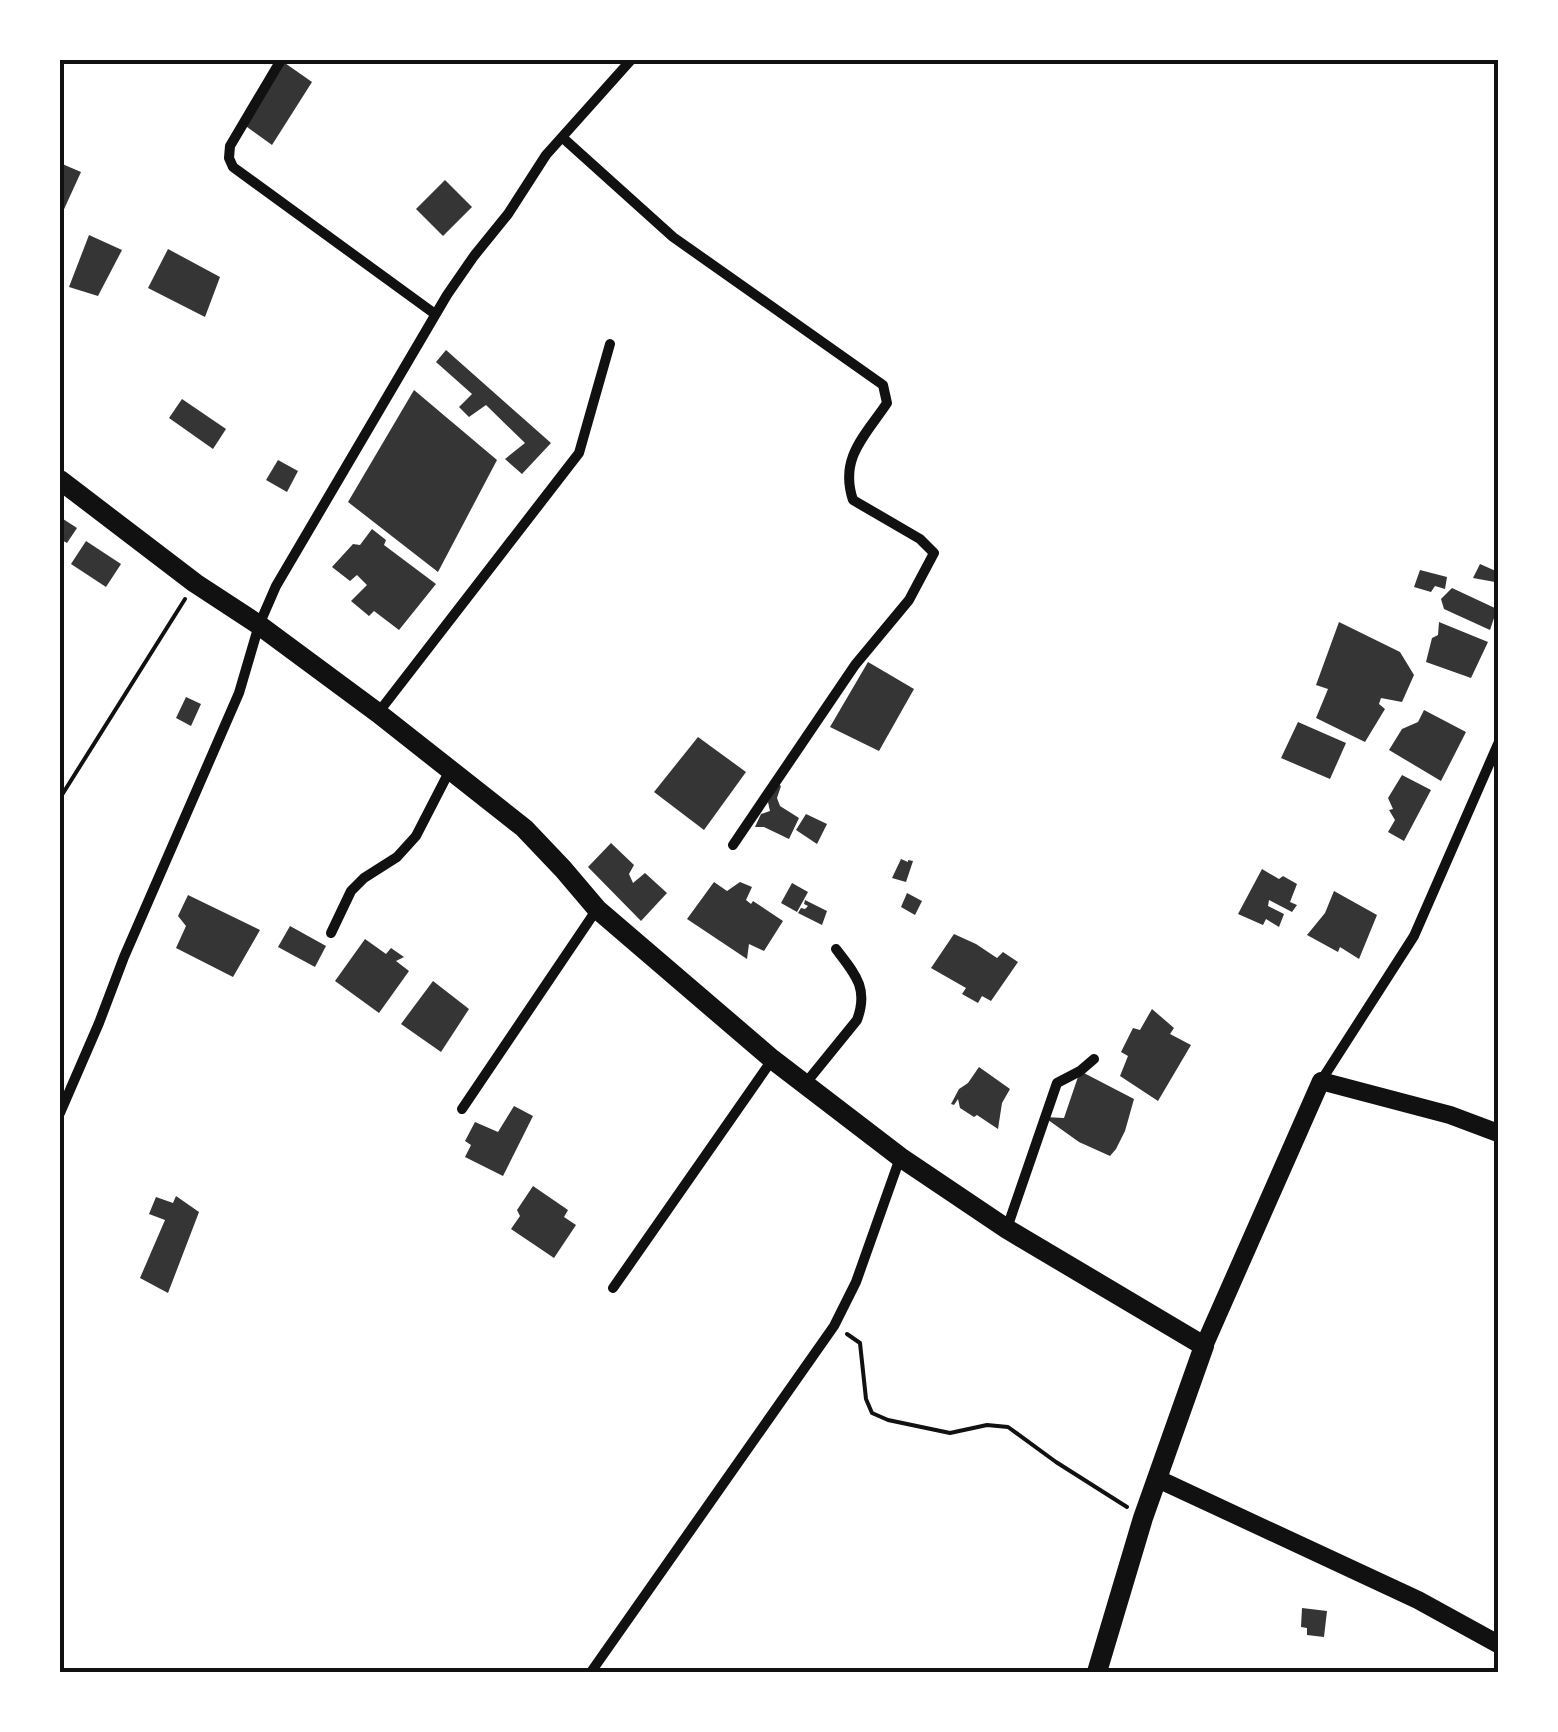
<svg xmlns="http://www.w3.org/2000/svg" width="1558" height="1732" viewBox="0 0 1558 1732" font-family="'Noto Serif',serif">
  <style>
    .building { fill: #353535 }
    .lines { fill: none; stroke-linecap: round; stroke-linejoin: round }
    .path { stroke: #111; stroke-width: 4 }
    .minor { stroke: #111; stroke-width: 10 }
    .tertiary { stroke: #111; stroke-width: 18 }
    .secondary { stroke: #111; stroke-width: 20 }
    .neatline { fill: none; stroke: #111; stroke-width: 4 }
  </style>
  <rect width="100%" height="100%" fill="#fff"/>
  <!-- building -->
  <g class="building">
    <path d="M 282,61 L 312,82 L 272,145 L 243,124 Z"/>
    <path d="M 60,163 L 81,172 L 60,218 Z"/>
    <path d="M 445,180 L 472,207 L 443,236 L 416,209 Z"/>
    <path d="M 89,235 L 122,250 L 98,296 L 69,287 Z"/>
    <path d="M 168,249 L 220,277 L 205,317 L 148,288 Z"/>
    <path d="M 446,350 L 551,443 L 522,474 L 505,459 L 525,443 L 486,405 L 469,417 L 459,407 L 472,394 L 436,362 Z"/>
    <path d="M 414,390 L 497,460 L 438,572 L 348,502 Z"/>
    <path d="M 182,399 L 226,429 L 213,449 L 169,418 Z"/>
    <path d="M 278,460 L 298,471 L 287,492 L 266,480 Z"/>
    <path d="M 60,517 L 77,528 L 67,543 L 60,539 Z"/>
    <path d="M 372,529 L 386,540 L 384,545 L 436,584 L 399,630 L 374,611 L 369,616 L 351,601 L 367,585 L 357,575 L 350,581 L 332,567 L 353,544 L 360,545 Z"/>
    <path d="M 86,541 L 121,564 L 106,587 L 71,564 Z"/>
    <path d="M 1480,564 L 1498,572 L 1495,582 L 1473,578 Z"/>
    <path d="M 1420,570 L 1447,577 L 1445,589 L 1435,586 L 1431,592 L 1414,587 Z"/>
    <path d="M 1452,588 L 1497,609 L 1490,630 L 1444,609 L 1441,599 Z"/>
    <path d="M 1339,622 L 1400,652 L 1414,675 L 1402,702 L 1381,698 L 1379,704 L 1385,709 L 1365,742 L 1316,718 L 1328,689 L 1316,685 Z"/>
    <path d="M 1439,622 L 1488,642 L 1471,678 L 1426,662 L 1432,638 L 1438,635 Z"/>
    <path d="M 868,662 L 914,689 L 879,751 L 830,727 Z"/>
    <path d="M 186,697 L 201,704 L 191,726 L 176,718 Z"/>
    <path d="M 1424,710 L 1466,732 L 1441,781 L 1389,750 L 1402,729 L 1418,722 Z"/>
    <path d="M 1298,722 L 1346,743 L 1330,779 L 1281,758 Z"/>
    <path d="M 698,737 L 746,772 L 704,830 L 654,792 Z"/>
    <path d="M 1402,775 L 1431,790 L 1404,841 L 1388,832 L 1395,820 L 1389,810 L 1393,809 L 1388,798 Z"/>
    <path d="M 778,784 L 781,786 L 777,798 L 780,806 L 799,818 L 789,839 L 764,827 L 755,827 L 761,814 L 770,811 L 768,802 Z"/>
    <path d="M 806,814 L 827,824 L 817,844 L 796,830 Z"/>
    <path d="M 611,843 L 634,865 L 629,874 L 633,883 L 645,873 L 667,893 L 641,921 L 588,867 Z"/>
    <path d="M 901,859 L 908,862 L 908,860 L 913,861 L 906,882 L 892,878 Z"/>
    <path d="M 1262,869 L 1279,879 L 1283,876 L 1297,884 L 1290,902 L 1297,905 L 1292,912 L 1269,900 L 1268,906 L 1284,914 L 1279,927 L 1266,919 L 1263,925 L 1238,914 Z"/>
    <path d="M 714,882 L 727,891 L 740,882 L 752,887 L 746,900 L 751,904 L 753,901 L 783,921 L 764,951 L 749,944 L 747,959 L 687,919 Z"/>
    <path d="M 792,883 L 808,892 L 797,912 L 781,903 Z"/>
    <path d="M 1334,891 L 1377,915 L 1359,959 L 1340,947 L 1338,952 L 1307,935 L 1325,913 Z"/>
    <path d="M 907,893 L 922,901 L 915,915 L 901,907 Z"/>
    <path d="M 188,895 L 260,930 L 233,977 L 176,948 L 186,926 L 178,916 Z"/>
    <path d="M 805,900 L 827,911 L 822,925 L 798,913 L 801,908 L 805,909 L 808,906 L 804,904 Z"/>
    <path d="M 290,926 L 326,946 L 315,967 L 278,947 Z"/>
    <path d="M 954,934 L 976,944 L 997,958 L 1003,952 L 1018,962 L 991,1001 L 982,996 L 978,1003 L 962,994 L 966,988 L 931,968 Z"/>
    <path d="M 365,939 L 386,954 L 391,948 L 404,957 L 396,961 L 409,971 L 379,1013 L 335,981 Z"/>
    <path d="M 433,981 L 469,1009 L 441,1052 L 401,1024 Z"/>
    <path d="M 1152,1009 L 1174,1028 L 1170,1034 L 1191,1045 L 1158,1101 L 1120,1076 L 1128,1056 L 1121,1052 L 1133,1028 L 1140,1030 Z"/>
    <path d="M 979,1067 L 1010,1089 L 1002,1103 L 998,1129 L 977,1115 L 974,1117 L 960,1108 L 958,1099 L 954,1105 L 951,1104 L 959,1089 L 968,1083 Z"/>
    <path d="M 1080,1071 L 1134,1099 L 1125,1131 L 1116,1149 L 1110,1156 L 1079,1142 L 1044,1117 L 1064,1118 Z"/>
    <path d="M 514,1106 L 533,1116 L 503,1176 L 465,1157 L 471,1145 L 465,1141 L 475,1122 L 498,1132 Z"/>
    <path d="M 533,1186 L 568,1210 L 564,1217 L 576,1225 L 554,1258 L 511,1229 L 520,1216 L 517,1210 Z"/>
    <path d="M 176,1196 L 199,1212 L 168,1293 L 140,1278 L 165,1220 L 149,1214 L 156,1197 L 173,1203 Z"/>
    <path d="M 1302,1608 L 1327,1611 L 1324,1637 L 1307,1635 L 1307,1628 L 1301,1627 Z"/>
  </g>
  <g class="lines">
    <!-- path -->
    <g class="path">
      <path d="M 60,798 L 185,599"/>
      <path d="M 847,1334 L 860,1343 L 866,1399 L 872,1413 L 888,1420 L 950,1433 L 987,1425 L 1008,1427 L 1056,1462 L 1127,1507"/>
    </g>
    <!-- minor -->
    <g class="minor">
      <path d="M 281,60 L 230,146 L 229,158 L 233,167 L 435,314"/>
      <path d="M 563,138 L 673,237 L 883,385 L 887,403 C 865,436 839,458 853,500 L 920,539 L 934,553 L 909,600 L 855,665 L 733,845"/>
      <path d="M 378,713 L 579,453 L 610,344"/>
      <path d="M 331,933 L 351,891 L 364,878 L 397,857 L 416,836 L 450,770"/>
      <path d="M 1321,1081 L 1414,936 L 1498,744"/>
      <path d="M 805,1084 L 857,1020 C 869,988 855,974 836,949"/>
      <path d="M 462,1109 L 597,909"/>
      <path d="M 60,1113 L 99,1023 L 124,957 L 239,693 L 259,625 L 276,586 L 447,295 L 474,256 L 508,214 L 546,155 L 631,60"/>
      <path d="M 1007,1228 L 1057,1083 L 1080,1071 L 1094,1059"/>
      <path d="M 613,1288 L 772,1060"/>
      <path d="M 591,1672 L 834,1326 L 856,1282 L 900,1158"/>
    </g>
    <!-- tertiary -->
    <g class="tertiary">
      <path d="M 1204,1346 L 1321,1081 L 1450,1115 L 1498,1133"/>
      <path d="M 1158,1479 L 1418,1600 L 1498,1644"/>
    </g>
    <!-- secondary -->
    <path class="secondary" d="M 60,480 L 195,583 L 259,625 L 378,713 L 524,828 L 563,869 L 597,909 L 772,1059 L 900,1157 L 1007,1229 L 1204,1346 L 1143,1518 L 1097,1672"/>
  </g>
  <!-- border -->
  <rect width="1558" height="1732" fill="none" stroke="#ffffff" stroke-width="125"/>
  <rect x="62" y="62" width="1434" height="1608" class="neatline"/>
</svg>
